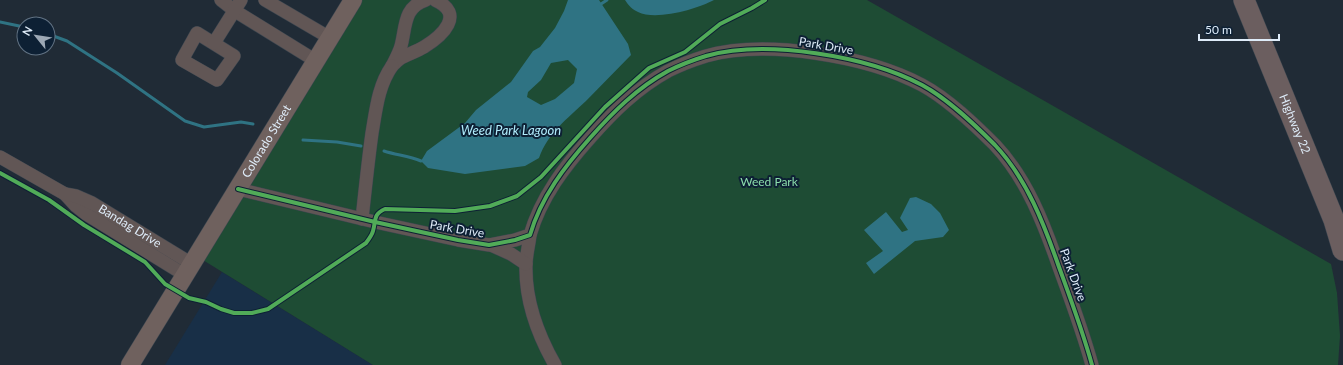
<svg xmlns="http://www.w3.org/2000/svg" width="1343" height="365" viewBox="0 0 1343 365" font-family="Lato,sans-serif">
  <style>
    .built { fill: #182f47 }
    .green { fill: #1e4c34 }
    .water { fill: #2f7383; fill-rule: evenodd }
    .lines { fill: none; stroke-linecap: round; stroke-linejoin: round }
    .stream { stroke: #2f7383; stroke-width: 3 }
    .street-casing { stroke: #3c4650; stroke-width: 14 }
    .secondary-casing { stroke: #3c4650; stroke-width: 19 }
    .primary-casing { stroke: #3c4650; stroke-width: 22 }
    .street { stroke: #615655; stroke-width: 13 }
    .secondary { stroke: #6f615e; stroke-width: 18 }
    .primary { stroke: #6b5e5f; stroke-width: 21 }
    .cycleway-casing { stroke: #0d2034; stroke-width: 6 }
    .cycleway { stroke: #51ab58; stroke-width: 4 }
    .labels { text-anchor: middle; stroke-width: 4; stroke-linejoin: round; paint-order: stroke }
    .street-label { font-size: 12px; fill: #dfecf9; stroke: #0d2034 }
    .park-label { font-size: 12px; fill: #8cddab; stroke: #0d2034 }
    .water-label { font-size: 13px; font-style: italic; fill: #b0ecfc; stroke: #0d2034 }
  </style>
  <rect width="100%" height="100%" fill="#202b36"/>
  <!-- built -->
  <path class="built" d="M 222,272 L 373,365 L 165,365 Z"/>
  <!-- green -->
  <path class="green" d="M 353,0 L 867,0 L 1331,264 L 1337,293 L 1340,336 L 1338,365 L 373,365 L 198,257 Z"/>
  <!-- water -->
  <g class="water">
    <path d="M 568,0 L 599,0 L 628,44 L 631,55 C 616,70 601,86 586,101 C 567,119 548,133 539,158 L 525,166 L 465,174 L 428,168 L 421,161 L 427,151 L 465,123 L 476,110 L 511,82 L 533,51 L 540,47 L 555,28 L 564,11 ZM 568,60 L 577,69 L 574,83 L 555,99 L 541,105 L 527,97 L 528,92 L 541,80 L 551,63 Z"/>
    <path d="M 625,0 L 714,0 C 697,9 656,21 638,12 C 633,10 628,5 625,0 Z"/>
    <path d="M 916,197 L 931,204 L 940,213 L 949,230 L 943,237 L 915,241 L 874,274 L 866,263 L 883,251 L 864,230 L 886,212 L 902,232 L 908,230 L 900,218 L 910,198 Z"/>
  </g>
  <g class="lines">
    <!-- stream -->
    <g class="stream">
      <path d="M 601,4 L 607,0"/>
      <path d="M 0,22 L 24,27"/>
      <path d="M 48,34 L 67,41 L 117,73 L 185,121 L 204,127 L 241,122 L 253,124"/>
      <path d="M 303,140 L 337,142 L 361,146"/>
      <path d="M 384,151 C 396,155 409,156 421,161"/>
    </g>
    <!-- street casing -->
    <g class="street-casing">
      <g id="street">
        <path d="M 221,0 L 235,11 L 316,61"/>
        <path d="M 265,0 L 330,38"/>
        <path d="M 426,0 C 403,7 406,28 401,46 C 399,53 395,60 392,66 C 395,63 398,60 401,58 C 409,54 417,51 424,47 C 442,36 466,14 435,0"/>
        <path d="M 197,33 L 234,56 L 217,80 L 182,60 Z"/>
        <path d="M 214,43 L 241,0"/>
        <path d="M 0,157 L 65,194 L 76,206 L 86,214 L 185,275"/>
        <path d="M 238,189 L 375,222 L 458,240 L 489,245 L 515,240 L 530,235 C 541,197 565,166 590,138 C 613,112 637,88 668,71 C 680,65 693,60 706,56 C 766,39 867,56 922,85 C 948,99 974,124 995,145 C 1027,179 1044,224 1059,267 C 1071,300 1083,332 1092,365"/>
        <path id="s1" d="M 65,194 L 76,196 L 92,203 L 192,264"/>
        <path d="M 362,219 C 365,191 368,162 372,133 C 376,110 378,86 392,66"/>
        <path d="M 530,235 C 529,245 526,255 526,265 C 525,300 538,335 555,365"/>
        <path d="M 491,245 L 511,254 L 526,264"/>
      </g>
    </g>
    <!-- secondary casing -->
    <g class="secondary-casing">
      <g id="secondary">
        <path id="s2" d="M 130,365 L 353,0"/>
      </g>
    </g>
    <!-- primary casing -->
    <g class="primary-casing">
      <g id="primary">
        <path id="s3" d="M 1244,0 L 1334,220 L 1343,250"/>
      </g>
    </g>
    <!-- street -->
    <use href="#street" class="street"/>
    <!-- secondary -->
    <use href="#secondary" class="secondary"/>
    <!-- primary -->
    <use href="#primary" class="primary"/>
    <!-- cycleway casing -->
    <g class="cycleway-casing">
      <g id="cycleway">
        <path d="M 0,173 L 49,200 L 84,225 L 145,262 L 165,284 L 189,298 L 206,302 L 221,309 L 234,313 L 252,313 L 268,309 L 366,243 C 369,239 372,235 373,231 C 376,221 373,214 385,209 L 455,211 L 490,206 L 517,196 L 541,177 L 605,107 L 649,68 L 685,52 L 720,24 L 752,8 L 765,0"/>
        <path d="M 238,189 L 375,222 L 458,240 L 489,245 L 515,240 L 530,235 C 541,197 565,166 590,138 C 613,112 637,88 668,71 C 680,65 693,60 706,56 C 766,39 867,56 922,85 C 948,99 974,124 995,145 C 1027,179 1044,224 1059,267 C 1071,300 1083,332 1092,365"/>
      </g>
    </g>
    <!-- cycleway -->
    <use href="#cycleway" class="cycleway"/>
  </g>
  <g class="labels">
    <!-- street labels -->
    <g class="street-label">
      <text transform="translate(826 46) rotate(10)" y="4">Park Drive</text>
      <text dy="4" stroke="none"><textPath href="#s3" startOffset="134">Highway 22</textPath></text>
      <text dy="4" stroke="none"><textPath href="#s2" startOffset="262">Colorado Street</textPath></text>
      <text dy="4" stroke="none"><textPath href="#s1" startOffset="73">Bandag Drive</textPath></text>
      <text transform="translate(457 229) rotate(10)" y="4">Park Drive</text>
      <text transform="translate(1073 275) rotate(70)" y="4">Park Drive</text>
    </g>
    <!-- park labels -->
    <g class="park-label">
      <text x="769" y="186">Weed Park</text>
    </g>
    <!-- water labels -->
    <g class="water-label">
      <text x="511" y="135">Weed Park Lagoon</text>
    </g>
  </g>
  <!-- north arrow -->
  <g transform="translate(36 36) rotate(300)"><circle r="19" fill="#0d2034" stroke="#617283"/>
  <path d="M0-3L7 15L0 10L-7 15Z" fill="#9ca8b5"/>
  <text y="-6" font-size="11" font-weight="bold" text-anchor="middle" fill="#dfecf9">N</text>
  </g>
  <!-- scale -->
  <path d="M1199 34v6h80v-6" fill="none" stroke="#dfecf9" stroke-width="2"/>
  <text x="1205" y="34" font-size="12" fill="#dfecf9" stroke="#0d2034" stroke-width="3" paint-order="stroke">50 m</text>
</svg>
